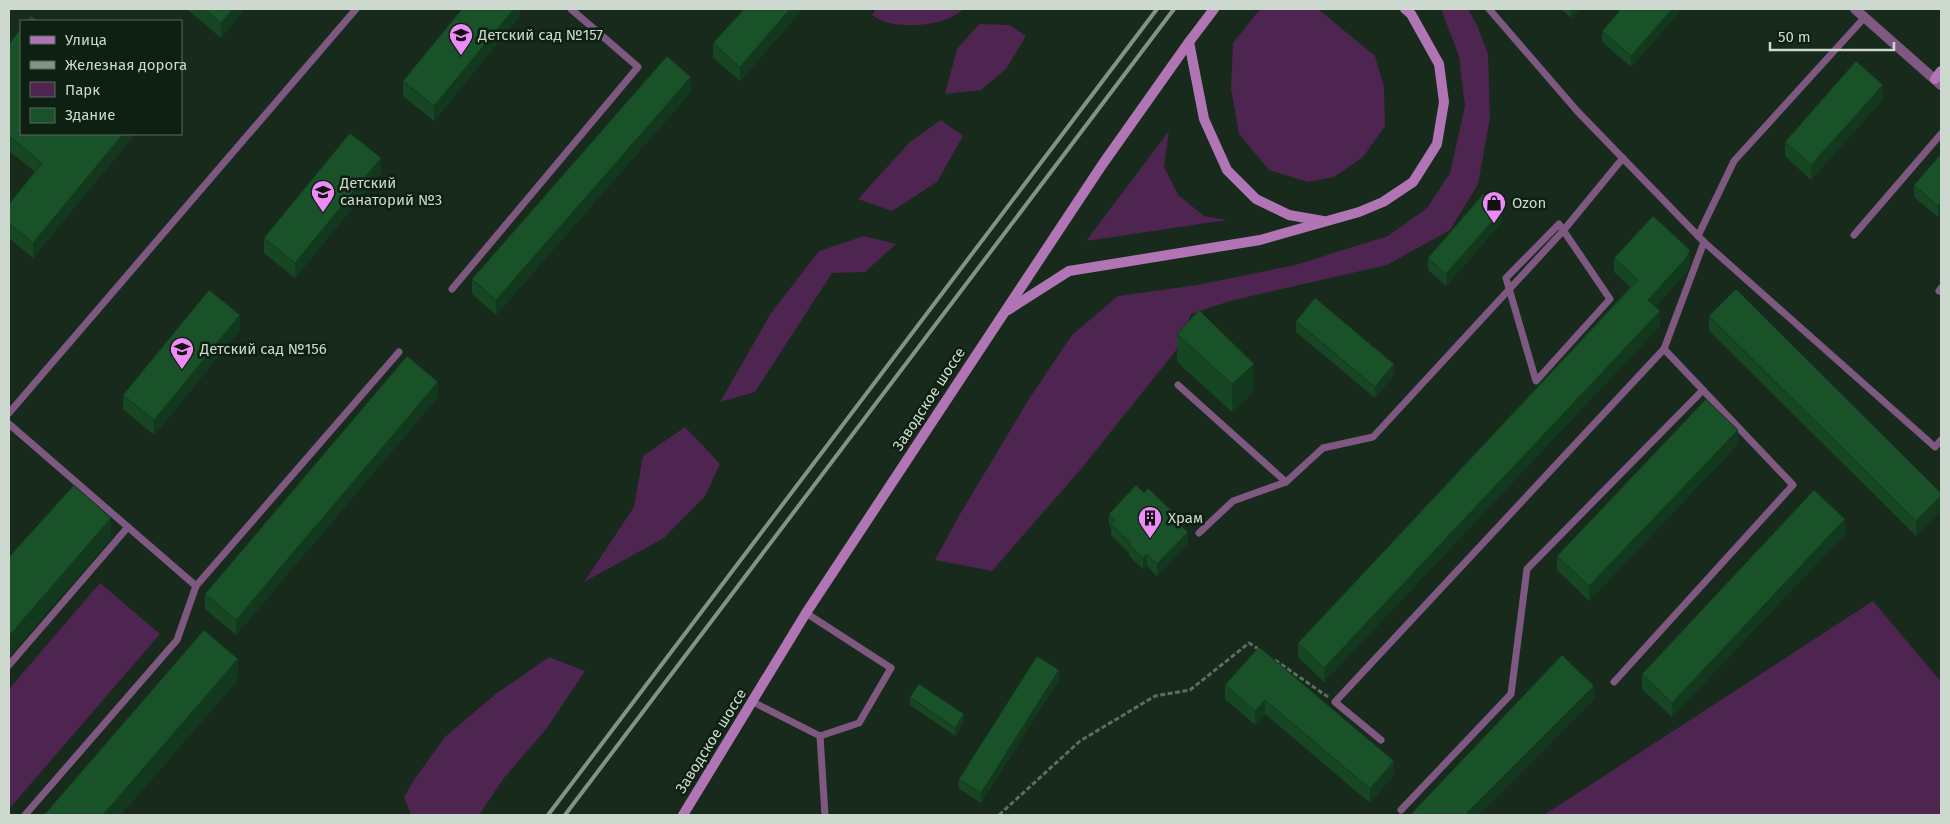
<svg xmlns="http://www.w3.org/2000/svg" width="1950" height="824" viewBox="0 0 1950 824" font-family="'Fira Sans',sans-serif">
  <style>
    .green { fill: #4e2451 }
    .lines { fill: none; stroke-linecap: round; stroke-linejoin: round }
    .path { stroke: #5d6d60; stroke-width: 3; stroke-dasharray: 5 2.5; stroke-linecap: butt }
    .lane { stroke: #7e5880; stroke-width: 7 }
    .street { stroke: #7e5880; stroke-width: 10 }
    .secondary { stroke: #b174b5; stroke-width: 10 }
    .rail { stroke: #839285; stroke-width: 4 }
    .wall { fill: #164623 }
    .shaded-wall { fill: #12391d }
    .building { fill: #195129; stroke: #12391d }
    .labels { text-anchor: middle; stroke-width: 5; stroke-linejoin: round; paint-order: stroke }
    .poi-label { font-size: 15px; fill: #cdd9ce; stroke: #0d2011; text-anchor: start }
    .street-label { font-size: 15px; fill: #cdd9ce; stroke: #0d2011 }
  </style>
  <rect width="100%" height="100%" fill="#172a1b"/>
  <!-- green -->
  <g class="green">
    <path d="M 876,9 L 964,9 C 945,25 913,28 889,23 C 883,22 877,18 872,15 Z"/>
    <path d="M 1260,9 L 1318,9 L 1375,56 L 1384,87 L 1385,126 L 1363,157 L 1334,177 L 1308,182 L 1269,170 L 1239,134 L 1231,89 L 1233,43 Z"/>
    <path d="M 1441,9 L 1468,9 L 1477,25 L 1488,54 L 1490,118 L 1478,184 L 1450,230 L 1387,265 L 1230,301 L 1191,314 L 1177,349 L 1081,469 L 992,571 L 935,560 L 960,514 L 1029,399 L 1072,335 L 1118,296 L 1197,285 L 1295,265 L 1388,236 L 1427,208 L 1450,173 L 1465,106 L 1459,56 Z"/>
    <path d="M 979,24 L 1010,25 L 1026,36 L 1006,69 L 981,90 L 945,94 L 957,49 Z"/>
    <path d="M 941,120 L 963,136 L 937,182 L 892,211 L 858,199 L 910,142 Z"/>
    <path d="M 1169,131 L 1164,167 L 1178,195 L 1204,216 L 1227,220 L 1086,241 Z"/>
    <path d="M 864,236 L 896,244 L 865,272 L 832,273 L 755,392 L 720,402 L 771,313 L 819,251 Z"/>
    <path d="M 685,427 L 720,464 L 705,496 L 664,538 L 584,582 L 634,507 L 643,456 Z"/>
    <path d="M 100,583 L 160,634 L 9,809 L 9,689 Z"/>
    <path d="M 1873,601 L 1941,682 L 1941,815 L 1544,815 Z"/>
    <path d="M 549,657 L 585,671 L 547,728 L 504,778 L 479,815 L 411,815 L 404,797 L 416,777 L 445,737 L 497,693 Z"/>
  </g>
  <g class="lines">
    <!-- path -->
    <g class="path">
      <path d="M 1275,660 L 1328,697"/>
      <path d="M 999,815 L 1080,741 L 1155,696 L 1190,690 L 1249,643 L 1260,650"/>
    </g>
    <!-- lane -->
    <g class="lane">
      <path d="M 1489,9 L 1578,112 L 1704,242 L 1664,349 L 1793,485 L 1614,682"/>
      <path d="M 1559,224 L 1610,299 L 1536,381 L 1506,278 Z"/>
      <path d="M 1854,235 L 1941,134"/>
      <path d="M 1698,236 L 1734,161 L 1865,17"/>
      <path d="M 1704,242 L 1935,447 L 1941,440"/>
      <path d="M 452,289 L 638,67 L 571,9"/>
      <path d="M 1939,291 L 1941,288"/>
      <path d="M 1178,385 L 1286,482"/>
      <path d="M 9,413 L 356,9"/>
      <path d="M 9,424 L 196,586 L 399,352"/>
      <path d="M 1199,533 L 1233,501 L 1286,482 L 1323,448 L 1373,437 L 1563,231 L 1623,158"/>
      <path d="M 806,613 L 891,668 L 859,723 L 820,736 L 825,815"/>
      <path d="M 9,665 L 128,527"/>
      <path d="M 753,702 L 820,736"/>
      <path d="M 1381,740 L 1335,702 L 1664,349"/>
      <path d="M 1401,810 L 1511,694 L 1527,569 L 1703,390"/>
      <path d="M 25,815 L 177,640 L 196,586"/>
    </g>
    <!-- street -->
    <path class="street" d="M 1855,9 L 1941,85"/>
    <!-- secondary -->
    <g class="secondary">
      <path d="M 1189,42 L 1204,119 L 1227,170 L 1256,199 L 1289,215 L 1323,221"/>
      <path d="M 1935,79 L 1941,71"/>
      <path d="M 1008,310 L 1069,271 L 1260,240 L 1359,212 L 1383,202 L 1413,182 L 1437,144 L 1444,102 L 1439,64 L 1411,14 L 1405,9"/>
      <path d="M 683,815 L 806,613 L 1004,313 L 1102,165 L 1189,42 L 1214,9"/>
    </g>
    <!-- rail -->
    <g class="rail">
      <path d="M 548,815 L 1157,9"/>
      <path d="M 565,815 L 1174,9"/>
    </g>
  </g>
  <!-- wall -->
  <g class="wall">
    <path d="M 188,9 L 245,9 L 221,38 L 188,10 Z"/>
    <path d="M 520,9 L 520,16 L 434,121 L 403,96 L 403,81 Z"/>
    <path d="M 744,9 L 803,9 L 740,81 L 713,58 L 713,43 Z"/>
    <path d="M 1561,9 L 1580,9 L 1571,18 Z"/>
    <path d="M 1682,9 L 1631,67 L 1602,42 L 1602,31 Z"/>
    <path d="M 9,44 L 21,134 L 135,134 L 33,258 L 9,238 L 9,204 L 35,172 L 9,151 Z"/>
    <path d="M 691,92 L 496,315 L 472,294 L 472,279 Z"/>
    <path d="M 1883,99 L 1811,180 L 1785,156 L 1785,142 Z"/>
    <path d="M 1941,154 L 1941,214 L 1938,217 L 1914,197 L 1914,185 Z"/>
    <path d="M 381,173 L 295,278 L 264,253 L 264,238 Z"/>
    <path d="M 1502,222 L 1446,286 L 1428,270 L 1428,258 Z"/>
    <path d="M 1614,258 L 1690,264 L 1687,272 L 1655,307 L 1660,326 L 1324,682 L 1298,657 L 1298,643 L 1630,287 L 1614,272 Z"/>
    <path d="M 1709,316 L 1941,493 L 1941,510 L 1916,536 L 1709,331 Z"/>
    <path d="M 1296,321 L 1394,375 L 1375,398 L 1296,332 Z"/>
    <path d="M 240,330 L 154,435 L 123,409 L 123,395 Z"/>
    <path d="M 1177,334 L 1254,392 L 1232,412 L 1177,362 Z"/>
    <path d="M 438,397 L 236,635 L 205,609 L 205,594 Z"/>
    <path d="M 1738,444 L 1589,601 L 1557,570 L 1557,556 Z"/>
    <path d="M 1144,493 L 1181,526 L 1188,544 L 1157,576 L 1147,566 L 1143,569 L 1129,556 L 1129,553 L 1111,535 L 1111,528 L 1109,525 L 1109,514 Z"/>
    <path d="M 1845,534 L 1672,717 L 1642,689 L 1642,674 Z"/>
    <path d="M 1259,647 L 1394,775 L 1370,803 L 1265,714 L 1255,725 L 1225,699 L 1225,685 Z"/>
    <path d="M 1059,680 L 981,803 L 959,789 L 959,779 Z"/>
    <path d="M 910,697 L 964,722 L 955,736 L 910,705 Z"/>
  </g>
  <!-- shaded-wall -->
  <g class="shaded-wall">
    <path d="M 233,9 L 245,9 L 221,38 L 221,23 Z"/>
    <path d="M 514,9 L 520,9 L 520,16 L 434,121 L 434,106 Z"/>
    <path d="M 790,9 L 803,9 L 740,81 L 740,67 Z"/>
    <path d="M 1571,9 L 1580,9 L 1571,18 Z"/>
    <path d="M 1672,9 L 1682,9 L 1631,67 L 1631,56 Z"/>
    <path d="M 691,77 L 691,92 L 496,315 L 496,300 Z"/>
    <path d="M 1883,85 L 1883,99 L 1811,180 L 1811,165 Z"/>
    <path d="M 123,134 L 135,134 L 33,258 L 33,243 Z"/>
    <path d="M 381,158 L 381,173 L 295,278 L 295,263 Z"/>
    <path d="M 1941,202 L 1941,214 L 1938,217 L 1938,206 Z"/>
    <path d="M 1502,210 L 1502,222 L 1446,286 L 1446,274 Z"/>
    <path d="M 1690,250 L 1690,264 L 1687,272 L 1648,315 L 1648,300 Z"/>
    <path d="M 1660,311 L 1660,326 L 1324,682 L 1324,668 Z"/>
    <path d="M 240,315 L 240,330 L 154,435 L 154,420 Z"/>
    <path d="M 1254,364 L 1254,392 L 1232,412 L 1232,384 Z"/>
    <path d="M 1394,364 L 1394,375 L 1375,398 L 1375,387 Z"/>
    <path d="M 438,382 L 438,397 L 236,635 L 236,620 Z"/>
    <path d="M 1738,430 L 1738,444 L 1589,601 L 1589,586 Z"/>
    <path d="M 1941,496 L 1941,510 L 1916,536 L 1916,521 Z"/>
    <path d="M 111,518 L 111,539 L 9,657 L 9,636 Z"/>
    <path d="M 1845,519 L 1845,534 L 1672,717 L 1672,703 Z"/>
    <path d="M 1188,532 L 1188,544 L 1157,576 L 1157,564 Z"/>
    <path d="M 1147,554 L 1147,566 L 1143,569 L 1143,558 Z"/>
    <path d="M 238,659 L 238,680 L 121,815 L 103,815 Z"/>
    <path d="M 1059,670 L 1059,680 L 981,803 L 981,793 Z"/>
    <path d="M 1594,686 L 1594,700 L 1480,815 L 1465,815 Z"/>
    <path d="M 1265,700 L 1265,714 L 1255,725 L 1255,711 Z"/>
    <path d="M 964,714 L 964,722 L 955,736 L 955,728 Z"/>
    <path d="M 1394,761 L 1394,775 L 1370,803 L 1370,789 Z"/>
  </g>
  <!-- building -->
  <g class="building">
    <path d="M 204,9 L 233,9 L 221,23 Z"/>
    <path d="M 462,9 L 514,9 L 434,106 L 403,81 Z"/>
    <path d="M 744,9 L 790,9 L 740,67 L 713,43 Z"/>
    <path d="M 1621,9 L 1672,9 L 1631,56 L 1602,31 Z"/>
    <path d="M 31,16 L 38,21 L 27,21 Z"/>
    <path d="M 21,28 L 21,134 L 123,134 L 33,243 L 9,223 L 9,204 L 42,163 L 9,136 L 9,44 Z"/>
    <path d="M 667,56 L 691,77 L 496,300 L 472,279 Z"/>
    <path d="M 1856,61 L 1883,85 L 1811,165 L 1785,142 Z"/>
    <path d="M 350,133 L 381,158 L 295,263 L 264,238 Z"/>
    <path d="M 1941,154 L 1941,202 L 1938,206 L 1914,185 Z"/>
    <path d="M 1483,194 L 1502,210 L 1446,274 L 1428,258 Z"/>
    <path d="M 1653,216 L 1690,250 L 1687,257 L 1648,300 L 1660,311 L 1324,668 L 1298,643 L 1638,280 L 1614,258 Z"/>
    <path d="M 1736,289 L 1941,493 L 1941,496 L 1916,521 L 1709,316 Z"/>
    <path d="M 209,290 L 240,315 L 154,420 L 123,395 Z"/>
    <path d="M 1315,298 L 1394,364 L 1375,387 L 1296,321 Z"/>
    <path d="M 1199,310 L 1254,364 L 1232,384 L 1177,334 Z"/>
    <path d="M 407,356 L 438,382 L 236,620 L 205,594 Z"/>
    <path d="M 1706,399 L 1738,430 L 1589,586 L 1557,556 Z"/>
    <path d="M 74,485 L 111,518 L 9,636 L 9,557 Z"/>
    <path d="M 1136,485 L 1144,493 L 1148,488 L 1181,520 L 1178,523 L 1188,532 L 1157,564 L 1147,554 L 1143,558 L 1129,545 L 1131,543 L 1111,524 L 1115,520 L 1109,514 Z"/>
    <path d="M 1814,490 L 1845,519 L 1672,703 L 1642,674 Z"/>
    <path d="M 204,630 L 238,659 L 103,815 L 44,815 Z"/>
    <path d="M 1259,647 L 1394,761 L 1370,789 L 1265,700 L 1255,711 L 1225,685 Z"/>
    <path d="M 1562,655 L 1594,686 L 1465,815 L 1410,815 Z"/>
    <path d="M 1037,656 L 1059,670 L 981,793 L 959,779 Z"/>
    <path d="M 919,684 L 964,714 L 955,728 L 910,697 Z"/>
  </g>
  <!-- icons -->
  <defs>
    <g id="school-pin" transform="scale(1.25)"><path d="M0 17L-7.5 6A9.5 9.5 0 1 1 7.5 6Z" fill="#ef8bf7" stroke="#0d2011"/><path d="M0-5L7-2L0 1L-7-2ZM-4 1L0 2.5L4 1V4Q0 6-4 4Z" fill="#111"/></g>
    <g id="shop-pin" transform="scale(1.25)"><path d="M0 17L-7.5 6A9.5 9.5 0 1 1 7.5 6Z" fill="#ef8bf7" stroke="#0d2011"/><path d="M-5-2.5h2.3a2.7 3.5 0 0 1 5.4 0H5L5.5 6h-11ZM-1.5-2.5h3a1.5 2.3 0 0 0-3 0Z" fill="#111"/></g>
    <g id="building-pin" transform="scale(1.25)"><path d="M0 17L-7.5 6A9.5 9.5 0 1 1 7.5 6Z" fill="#ef8bf7" stroke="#0d2011"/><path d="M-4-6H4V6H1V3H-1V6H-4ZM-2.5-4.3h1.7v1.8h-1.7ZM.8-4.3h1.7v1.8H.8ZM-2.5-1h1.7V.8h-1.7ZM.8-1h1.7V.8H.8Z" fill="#111"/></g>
  </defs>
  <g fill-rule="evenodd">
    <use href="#school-pin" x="461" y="35"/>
    <use href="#school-pin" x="323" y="192"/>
    <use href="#shop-pin" x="1494" y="203"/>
    <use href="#school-pin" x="182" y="349"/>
    <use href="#building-pin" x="1150" y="518"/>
  </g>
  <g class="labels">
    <!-- poi labels -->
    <g class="poi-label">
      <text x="478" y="40">Детский сад №157</text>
      <text x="340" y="188">Детский<tspan x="340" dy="17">санаторий №3</tspan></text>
      <text x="1512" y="208">Ozon</text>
      <text x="200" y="354">Детский сад №156</text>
      <text x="1168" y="523">Храм</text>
    </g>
    <!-- street labels -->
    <g class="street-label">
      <text transform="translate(929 399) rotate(-57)" y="5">Заводское шоссе</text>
      <text transform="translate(711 741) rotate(-58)" y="5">Заводское шоссе</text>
    </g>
  </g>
  <!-- border -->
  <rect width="1950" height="824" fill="none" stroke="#cdd9ce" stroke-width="20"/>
  <!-- legend -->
  <rect x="20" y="20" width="162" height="115" fill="#0d2011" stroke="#5a6a5d"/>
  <rect x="30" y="36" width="25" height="8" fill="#b174b5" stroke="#5a6a5d"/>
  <text x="65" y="45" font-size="15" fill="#cdd9ce">Улица</text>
  <rect x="30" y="61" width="25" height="8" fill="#839285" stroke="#5a6a5d"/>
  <text x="65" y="70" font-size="15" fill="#cdd9ce">Железная дорога</text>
  <rect x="30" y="82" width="25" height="15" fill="#4e2451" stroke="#5a6a5d"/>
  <text x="65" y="95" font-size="15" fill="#cdd9ce">Парк</text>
  <rect x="30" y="108" width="25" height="15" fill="#195129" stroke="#5a6a5d"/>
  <text x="65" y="120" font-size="15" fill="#cdd9ce">Здание</text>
  <!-- scale -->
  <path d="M1770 42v8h124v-8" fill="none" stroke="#cdd9ce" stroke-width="2.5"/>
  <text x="1778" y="42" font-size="15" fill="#cdd9ce" stroke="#0d2011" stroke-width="4" paint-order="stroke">50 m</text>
</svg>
